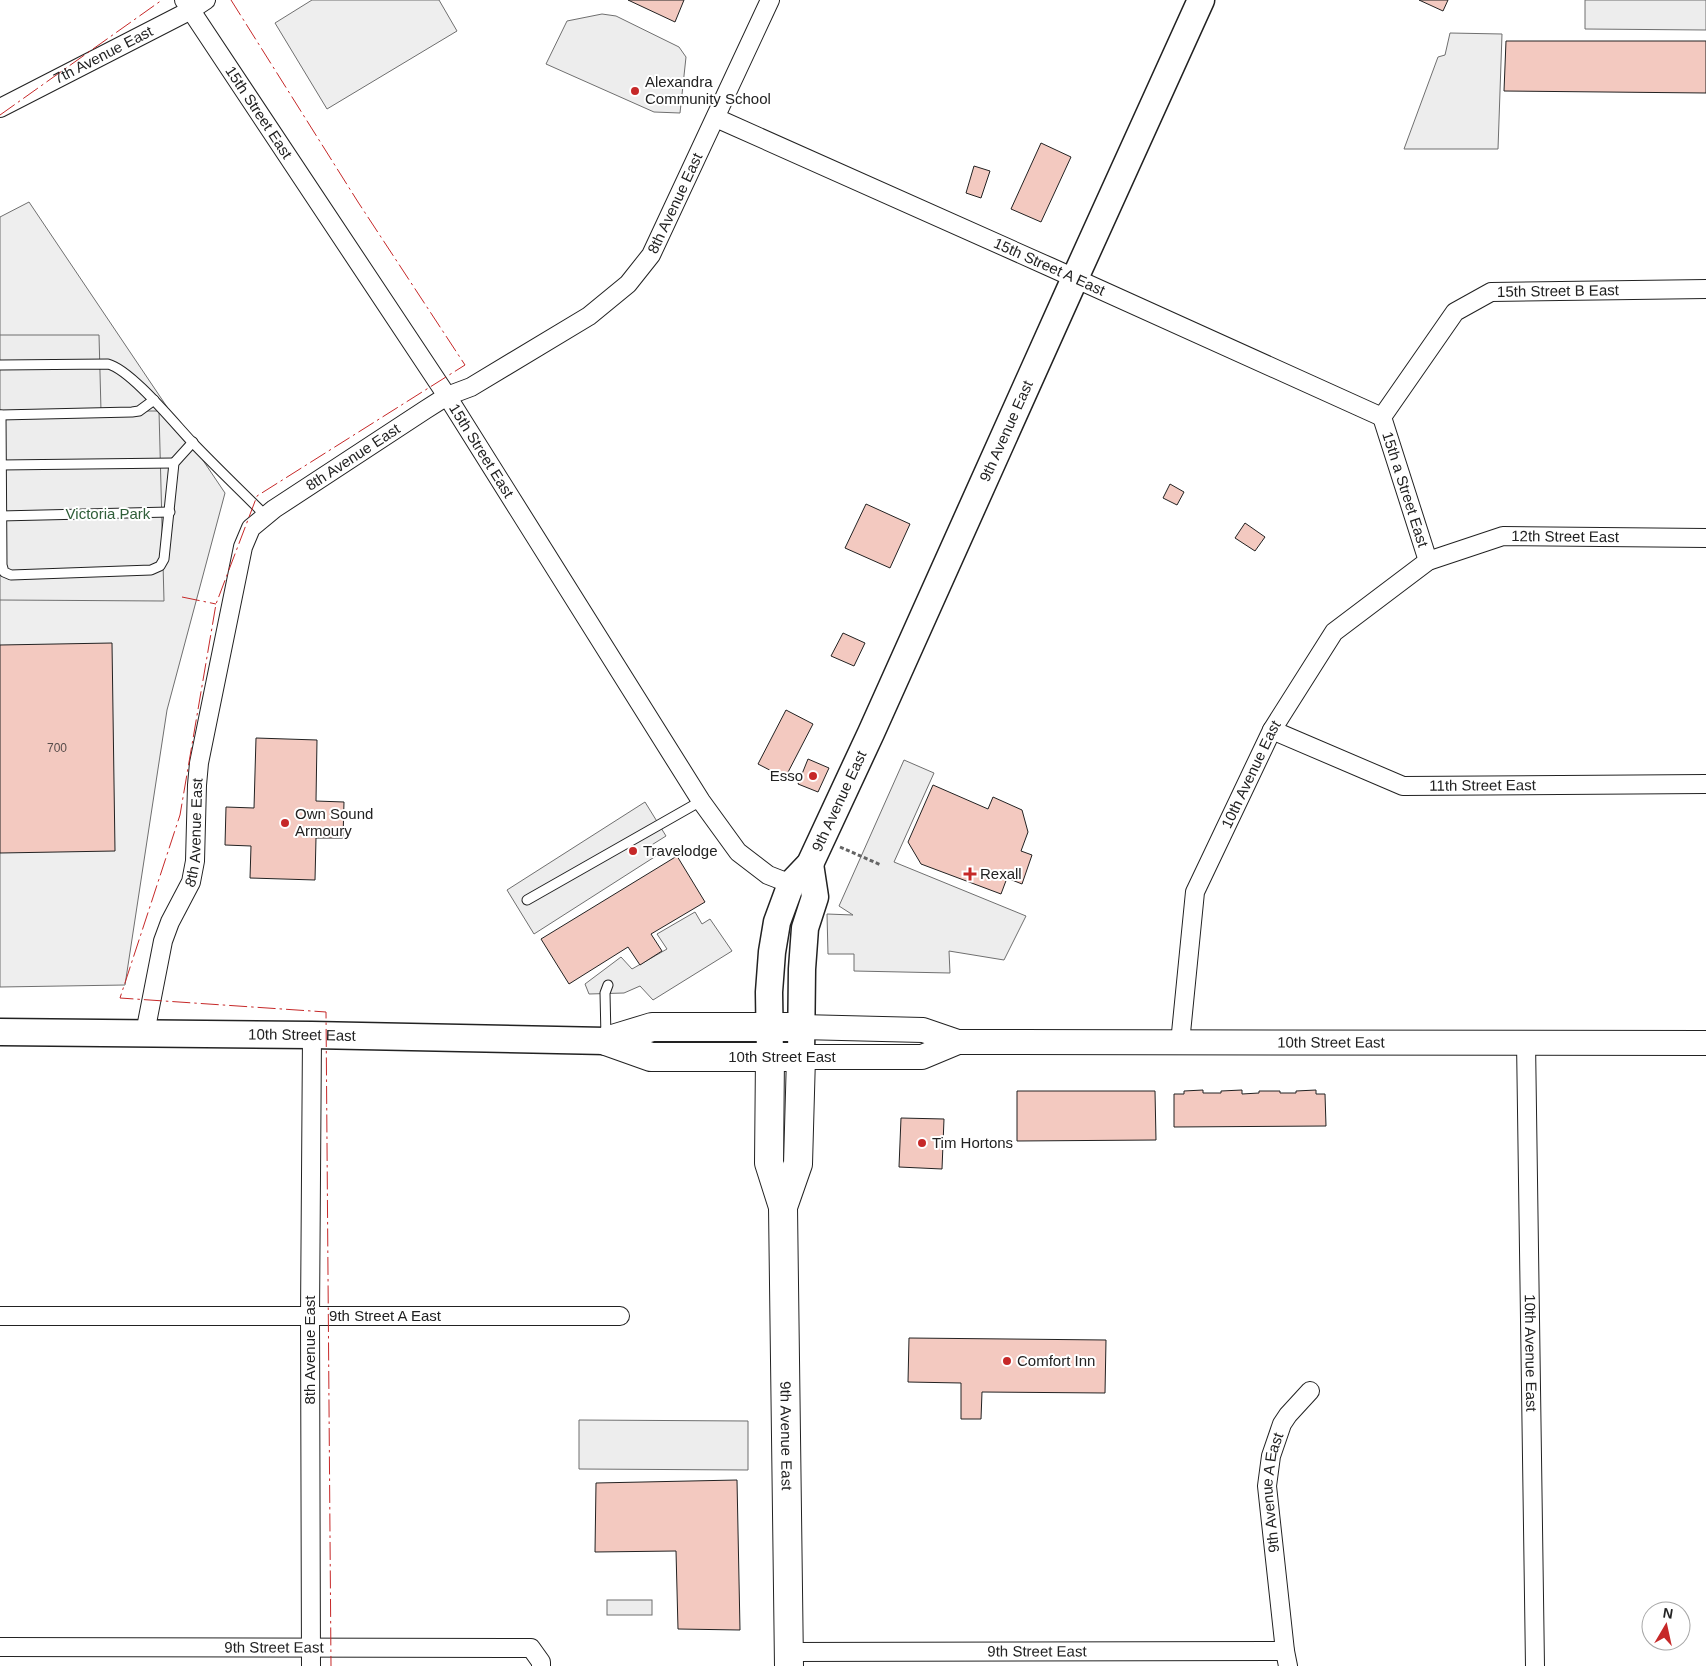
<svg xmlns="http://www.w3.org/2000/svg" width="1706" height="1666" viewBox="0 0 1706 1666" font-family="Arial,sans-serif">
  <style>
    .green { fill: #eee; stroke: #6f6f6f }
    .parking { fill: #ededed; stroke: #6f6f6f }
    .building { fill: #f3c9c0; stroke: #222 }
    .lines { fill: none; stroke-linecap: round; stroke-linejoin: round }
    .lane-casing { stroke: #222; stroke-width: 11 }
    .street-casing { stroke: #222; stroke-width: 20 }
    .secondary-casing { stroke: #222; stroke-width: 26 }
    .primary-casing { stroke: #222; stroke-width: 29 }
    .highway-casing { stroke: #222; stroke-width: 30 }
    .path { stroke: #646464; stroke-width: 3; stroke-dasharray: 4 2.5; stroke-linecap: butt }
    .lane { stroke: #fff; stroke-width: 9 }
    .street { stroke: #fff; stroke-width: 18 }
    .secondary { stroke: #fff; stroke-width: 24 }
    .primary { stroke: #fff; stroke-width: 26 }
    .highway { stroke: #fff; stroke-width: 28 }
    .power { stroke: #c62828; stroke-width: 1; stroke-dasharray: 18 4 2.5 4; stroke-linecap: butt }
    .poi-dot { fill: #c62828; stroke: #fff; stroke-width: 2 }
    .labels { text-anchor: middle; stroke-width: 4; stroke-linejoin: round; paint-order: stroke }
    .number-label { font-size: 12px; fill: #564c4a }
    .street-label { font-size: 15px; fill: #222; stroke: #fff }
    .poi-label { font-size: 15px; fill: #222; stroke: #fff; text-anchor: start }
    .park-label { font-size: 15px; fill: #2f5e38; stroke: #fff }
  </style>
  <rect width="100%" height="100%" fill="#fff"/>
  <!-- green -->
  <g class="green">
    <path d="M 312,0 L 439,0 L 457,31 L 327,109 L 275,23 Z"/>
    <path d="M 29,202 L 225,493 L 167,710 L 125,985 L 0,987 L 0,217 Z"/>
  </g>
  <!-- parking -->
  <g class="parking">
    <path d="M 1585,0 L 1706,0 L 1706,30 L 1585,29 Z"/>
    <path d="M 602,14 L 616,16 L 679,47 L 686,57 L 680,113 L 654,112 L 546,64 L 567,21 Z"/>
    <path d="M 1450,33 L 1502,34 L 1498,149 L 1404,149 L 1438,57 L 1445,55 Z"/>
    <path d="M 0,335 L 99,335 L 101,411 L 159,411 L 164,601 L 0,600 Z"/>
    <path d="M 904,760 L 934,773 L 894,862 L 1026,916 L 1004,960 L 949,951 L 950,973 L 854,971 L 854,954 L 828,954 L 827,914 L 853,915 L 839,906 Z"/>
    <path d="M 645,802 L 666,836 L 650,846 L 656,856 L 534,934 L 507,890 Z"/>
    <path d="M 695,912 L 702,924 L 710,919 L 732,951 L 653,1000 L 640,986 L 624,993 L 589,994 L 585,984 L 621,957 L 632,969 L 667,949 L 657,934 Z"/>
    <path d="M 579,1420 L 748,1421 L 748,1470 L 579,1469 Z"/>
    <rect x="607" y="1600" width="45" height="15"/>
  </g>
  <!-- building -->
  <g class="building">
    <path d="M 628,0 L 684,0 L 675,22 Z"/>
    <path d="M 1419,0 L 1448,0 L 1443,11 Z"/>
    <path d="M 1506,41 L 1706,41 L 1706,93 L 1504,91 Z"/>
    <path d="M 1041,143 L 1071,157 L 1041,222 L 1011,209 Z"/>
    <path d="M 974,166 L 990,171 L 981,198 L 966,193 Z"/>
    <path d="M 1170,484 L 1184,492 L 1177,505 L 1163,498 Z"/>
    <path d="M 866,504 L 910,524 L 890,568 L 845,548 Z"/>
    <path d="M 1245,523 L 1265,537 L 1255,551 L 1235,538 Z"/>
    <path d="M 843,633 L 865,643 L 854,666 L 831,656 Z"/>
    <path d="M 112,643 L 115,851 L 0,853 L 0,645 Z"/>
    <path d="M 786,710 L 813,724 L 785,778 L 758,764 Z"/>
    <path d="M 256,738 L 317,740 L 316,801 L 344,802 L 343,838 L 316,838 L 315,880 L 250,878 L 251,846 L 225,845 L 226,807 L 254,808 Z"/>
    <path d="M 808,759 L 829,768 L 818,792 L 798,784 Z"/>
    <path d="M 933,785 L 988,809 L 993,797 L 1022,810 L 1028,832 L 1021,851 L 1032,855 L 1022,884 L 1007,878 L 1001,894 L 921,864 L 908,842 Z"/>
    <path d="M 677,856 L 705,902 L 651,934 L 662,951 L 640,965 L 628,947 L 569,984 L 541,939 Z"/>
    <path d="M 1203,1090 L 1203,1093 L 1221,1093 L 1221,1091 L 1242,1090 L 1242,1094 L 1259,1093 L 1259,1091 L 1280,1091 L 1280,1093 L 1296,1093 L 1296,1091 L 1316,1090 L 1316,1094 L 1325,1094 L 1326,1126 L 1174,1127 L 1174,1094 L 1184,1094 L 1184,1091 Z"/>
    <path d="M 1017,1091 L 1155,1091 L 1156,1140 L 1017,1141 Z"/>
    <path d="M 901,1118 L 944,1119 L 942,1169 L 899,1167 Z"/>
    <path d="M 909,1338 L 1106,1340 L 1105,1393 L 982,1392 L 981,1419 L 961,1419 L 961,1383 L 908,1382 Z"/>
    <path d="M 737,1480 L 740,1630 L 678,1629 L 676,1551 L 595,1552 L 596,1483 Z"/>
  </g>
  <g class="lines">
    <!-- lane casing -->
    <g class="lane-casing">
      <g id="lane">
        <path d="M 0,365 L 108,364 C 131,370 174,423 192,442 C 216,467 241,491 266,516"/>
        <path d="M 0,415 L 132,412 L 139,411 L 154,400"/>
        <path d="M 1,415 L 2,565 L 4,572 L 11,575 L 151,570 L 160,566 L 164,559 L 174,463 L 193,442"/>
        <path d="M 0,465 L 174,463"/>
        <path d="M 0,516 L 170,512"/>
        <path d="M 527,900 L 701,801"/>
        <path d="M 606,1037 L 605,993 L 608,985"/>
      </g>
    </g>
    <!-- street casing -->
    <g class="street-casing">
      <g id="street">
        <path id="s1" d="M 184,0 L 447,396 L 701,801 L 738,852 L 768,875 L 791,884"/>
        <path id="s2" d="M 0,108 L 191,10 L 206,0"/>
        <path id="s3" d="M 716,118 L 1050,267 L 1382,417"/>
        <path id="s4" d="M 1382,417 L 1455,312 L 1491,292 L 1706,289"/>
        <path id="s5" d="M 1382,417 L 1428,561"/>
        <path id="s6" d="M 1272,730 L 1403,786 L 1706,784"/>
        <path id="s7" d="M 145,1033 L 163,941 L 170,922 L 191,882 L 195,861 L 197,785 L 199,763 L 243,547 L 251,528 L 274,509 L 425,410 L 447,396 L 471,387 L 589,316 L 628,284 L 651,255 L 770,0"/>
        <path id="s8" d="M 1526,1041 L 1535,1666"/>
        <path id="s9" d="M 1180,1043 L 1195,892 L 1272,730 L 1334,632 L 1428,561 L 1503,536 L 1706,538"/>
        <path id="s10" d="M 0,1316 L 620,1316"/>
        <path id="s11" d="M 0,1647 L 531,1648 L 541,1662 L 541,1666"/>
        <path id="s12" d="M 789,1652 L 1285,1651"/>
        <path d="M 311,1666 L 310,1317 L 312,1035"/>
        <path id="s13" d="M 1288,1666 L 1285,1651 L 1267,1486 L 1271,1456 L 1282,1424 L 1288,1415 L 1310,1391"/>
      </g>
    </g>
    <!-- secondary casing -->
    <g class="secondary-casing">
      <g id="secondary">
        <path id="s14" d="M 801,1027 L 923,1030 L 958,1042 L 1706,1043"/>
        <path d="M 801,1057 L 922,1057 L 958,1042"/>
      </g>
    </g>
    <!-- primary casing -->
    <g class="primary-casing">
      <g id="primary">
        <path id="s15" d="M 0,1032 L 312,1035 L 606,1041"/>
        <path id="s16" d="M 770,1056 L 769,992 L 772,952 L 777,922 L 791,884 L 810,864 L 871,733 L 1075,278 L 1201,0"/>
        <path d="M 801,1057 L 802,969 L 805,928 L 815,897 L 810,864"/>
      </g>
    </g>
    <!-- highway casing -->
    <g class="highway-casing">
      <g id="highway">
        <path d="M 606,1041 L 651,1057 L 801,1057 L 798,1164 L 783,1207"/>
        <path d="M 606,1041 L 652,1027 L 801,1027"/>
        <path id="s17" d="M 770,1056 L 769,1163 L 783,1207 L 789,1666"/>
      </g>
    </g>
    <!-- path -->
    <path class="path" d="M 840,847 L 881,865"/>
    <!-- lane -->
    <use href="#lane" class="lane"/>
    <!-- street -->
    <use href="#street" class="street"/>
    <!-- secondary -->
    <use href="#secondary" class="secondary"/>
    <!-- primary -->
    <use href="#primary" class="primary"/>
    <!-- highway -->
    <use href="#highway" class="highway"/>
    <!-- power -->
    <g class="power">
      <path d="M 231,0 L 358,202 L 465,365 L 257,496 L 216,604 L 180,815 L 120,998 L 326,1012 L 331,1666"/>
      <path d="M 0,115 L 162,0"/>
      <path d="M 182,597 L 216,604"/>
    </g>
  </g>
  <!-- markers -->
  <g class="poi-dot">
    <circle cx="635" cy="91" r="5"/>
    <circle cx="813" cy="776" r="5"/>
    <circle cx="285" cy="823" r="5"/>
    <circle cx="633" cy="851" r="5"/>
    <path d="M967.5 866.5h5v5h5v5h-5v5h-5v-5h-5v-5h5z"/>
    <circle cx="922" cy="1143" r="5"/>
    <circle cx="1007" cy="1361" r="5"/>
  </g>
  <g class="labels">
    <!-- number labels -->
    <g class="number-label">
      <text x="57" y="752">700</text>
    </g>
    <!-- street labels -->
    <g class="street-label">
      <text dy="5" stroke="none"><textPath href="#s2" startOffset="116">7th Avenue East</textPath></text>
      <text dy="5" stroke="none"><textPath href="#s1" startOffset="135">15th Street East</textPath></text>
      <text dy="5" stroke="none"><textPath href="#s7" startOffset="1064">8th Avenue East</textPath></text>
      <text dy="5" stroke="none"><textPath href="#s3" startOffset="365">15th Street A East</textPath></text>
      <text dy="5" stroke="none"><textPath href="#s4" startOffset="236">15th Street B East</textPath></text>
      <text dy="5" stroke="none"><textPath href="#s16" startOffset="678">9th Avenue East</textPath></text>
      <text dy="5" stroke="none"><textPath href="#s1" startOffset="540">15th Street East</textPath></text>
      <text dy="5" stroke="none"><textPath href="#s7" startOffset="644">8th Avenue East</textPath></text>
      <text dy="5" stroke="none"><textPath href="#s5" startOffset="76">15th a Street East</textPath></text>
      <text dy="5" stroke="none"><textPath href="#s9" startOffset="706">12th Street East</textPath></text>
      <text dy="5" stroke="none"><textPath href="#s9" startOffset="282">10th Avenue East</textPath></text>
      <text dy="5" stroke="none"><textPath href="#s6" startOffset="222">11th Street East</textPath></text>
      <text dy="5" stroke="none"><textPath href="#s16" startOffset="272">9th Avenue East</textPath></text>
      <text dy="5" stroke="none"><textPath href="#s7" startOffset="209">8th Avenue East</textPath></text>
      <text dy="5" stroke="none"><textPath href="#s15" startOffset="302">10th Street East</textPath></text>
      <text dy="5" stroke="none"><textPath href="#s14" startOffset="532">10th Street East</textPath></text>
      <text x="782" y="1062">10th Street East</text>
      <text dy="5" stroke="none"><textPath href="#s10" startOffset="385">9th Street A East</textPath></text>
      <text transform="translate(310 1350) rotate(-90)" y="5">8th Avenue East</text>
      <text dy="5" stroke="none"><textPath href="#s8" startOffset="312">10th Avenue East</textPath></text>
      <text dy="5" stroke="none"><textPath href="#s17" startOffset="382">9th Avenue East</textPath></text>
      <text dy="5" stroke="none"><textPath href="#s13" startOffset="175">9th Avenue A East</textPath></text>
      <text dy="5" stroke="none"><textPath href="#s11" startOffset="274">9th Street East</textPath></text>
      <text dy="5" stroke="none"><textPath href="#s12" startOffset="248">9th Street East</textPath></text>
    </g>
    <!-- poi labels -->
    <g class="poi-label">
      <text x="645" y="87">Alexandra<tspan x="645" dy="17">Community School</tspan></text>
      <text x="803" y="781" text-anchor="end">Esso</text>
      <text x="295" y="819">Own Sound<tspan x="295" dy="17">Armoury</tspan></text>
      <text x="643" y="856">Travelodge</text>
      <text x="980" y="879">Rexall</text>
      <text x="932" y="1148">Tim Hortons</text>
      <text x="1017" y="1366">Comfort Inn</text>
    </g>
    <!-- park labels -->
    <g class="park-label">
      <text x="108" y="519">Victoria Park</text>
    </g>
  </g>
  <!-- north arrow -->
  <g transform="translate(1666 1626) rotate(9)"><circle r="24" fill="#ffffff" stroke="#a7a7a7"/>
  <path d="M0-4L9 19L0 12L-9 19Z" fill="#c62828"/>
  <text y="-8" font-size="14" font-weight="bold" text-anchor="middle" fill="#222222">N</text>
  </g>
</svg>
